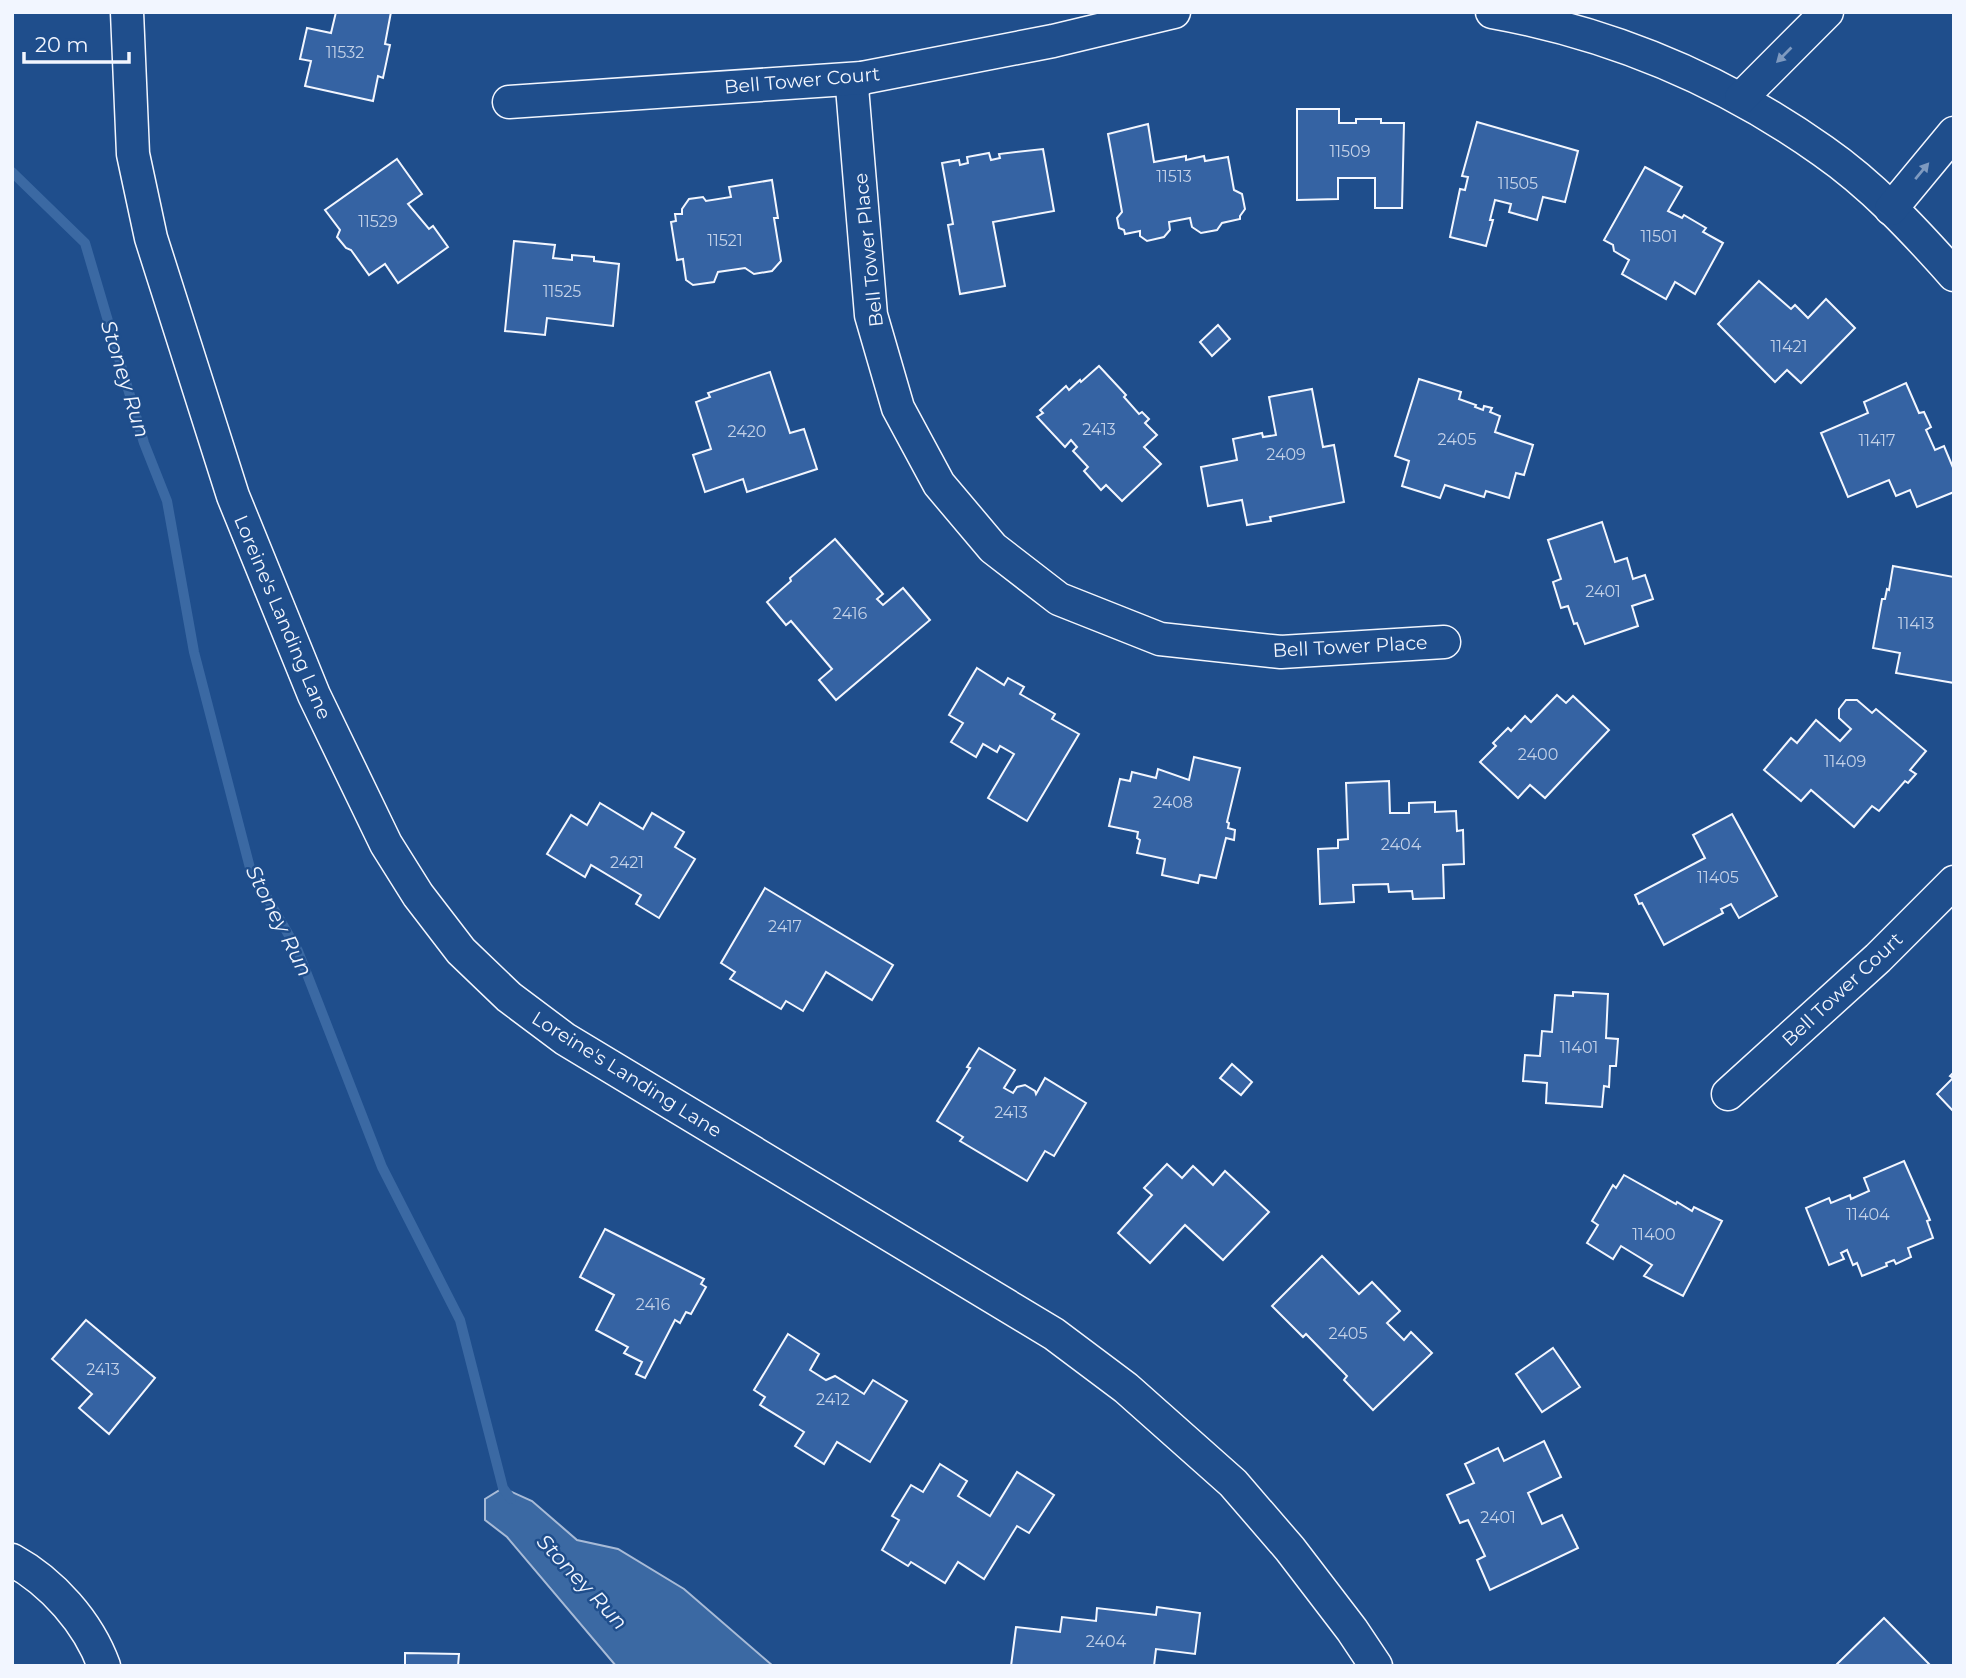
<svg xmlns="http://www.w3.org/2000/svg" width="1966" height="1678" viewBox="0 0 1966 1678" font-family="Montserrat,sans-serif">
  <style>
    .water { fill: #3b69a3; stroke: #a8bbd7; stroke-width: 2 }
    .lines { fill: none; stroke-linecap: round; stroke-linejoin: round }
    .stream { stroke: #3b69a3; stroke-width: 10 }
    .building { fill: #3563a3; stroke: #f2f6ff; stroke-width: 2 }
    .street-casing { stroke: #f2f6ff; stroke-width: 35 }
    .street { stroke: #1f4e8c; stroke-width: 32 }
    .oneway { fill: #7e9ac0 }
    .labels { text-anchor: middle; stroke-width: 5; stroke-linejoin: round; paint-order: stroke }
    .number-label { font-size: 16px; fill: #c3d1e8 }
    .street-label { font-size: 19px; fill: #f2f6ff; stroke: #1f4e8c }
    .water-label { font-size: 21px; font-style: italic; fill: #f2f6ff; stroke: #1f4e8c }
  </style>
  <rect width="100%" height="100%" fill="#1f4e8c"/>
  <!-- water -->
  <path class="water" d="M 503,1488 L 532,1501 L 577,1540 L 618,1549 L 684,1589 L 773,1666 L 616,1666 L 507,1537 L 485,1520 L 485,1499 Z"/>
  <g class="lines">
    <!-- stream -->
    <path class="stream" d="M 12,172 L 85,243 L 144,443 L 167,501 L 194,652 L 250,868 L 298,951 L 382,1167 L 460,1320 L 503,1488 L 511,1499"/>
  </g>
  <!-- building -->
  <g class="building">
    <path d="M 336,12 L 391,12 L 385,44 L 390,45 L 383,78 L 378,76 L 373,101 L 305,86 L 311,61 L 300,59 L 307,28 L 331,33 Z"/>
    <path d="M 1297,109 L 1339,109 L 1339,123 L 1356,123 L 1356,119 L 1381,119 L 1381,123 L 1404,123 L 1402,208 L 1375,208 L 1375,178 L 1338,178 L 1338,199 L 1297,200 Z"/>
    <path d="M 1477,122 L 1578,151 L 1565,202 L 1543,197 L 1537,220 L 1509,212 L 1511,204 L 1495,200 L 1490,220 L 1493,220 L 1486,246 L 1450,237 L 1460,189 L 1465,190 L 1468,177 L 1462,176 Z"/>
    <path d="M 1148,124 L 1154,162 L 1186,156 L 1186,160 L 1204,156 L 1205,161 L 1228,157 L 1234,190 L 1242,194 L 1245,209 L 1240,216 L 1240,219 L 1222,223 L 1217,230 L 1201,233 L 1192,227 L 1190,218 L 1169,222 L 1170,230 L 1164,237 L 1147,241 L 1140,236 L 1140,231 L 1125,234 L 1124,230 L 1119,228 L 1117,218 L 1122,212 L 1108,134 Z"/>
    <path d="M 1043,149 L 1054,211 L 993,222 L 1005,286 L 960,294 L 948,225 L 953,224 L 942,163 L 959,160 L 960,165 L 968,163 L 967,157 L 989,153 L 991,160 L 1000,158 L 999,154 Z"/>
    <path d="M 397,159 L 422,194 L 408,204 L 429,229 L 433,226 L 448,247 L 398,283 L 385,264 L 369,275 L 351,250 L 346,248 L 337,237 L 340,230 L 325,210 Z"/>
    <path d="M 1645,167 L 1682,187 L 1668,211 L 1682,218 L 1684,215 L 1706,228 L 1703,232 L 1723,243 L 1695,294 L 1675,282 L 1666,299 L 1622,274 L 1629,260 L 1614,251 L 1613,245 L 1604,240 Z"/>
    <path d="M 772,180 L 778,218 L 774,218 L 781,261 L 772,271 L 754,274 L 745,268 L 718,272 L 714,282 L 693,285 L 686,280 L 683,259 L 677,260 L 671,222 L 676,221 L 675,214 L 682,214 L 682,209 L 689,199 L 703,197 L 706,201 L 731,197 L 729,187 Z"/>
    <path d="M 514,241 L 555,245 L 553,258 L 572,260 L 572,255 L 594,257 L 594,261 L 619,264 L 613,326 L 547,318 L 545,335 L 505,331 Z"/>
    <path d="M 1759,281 L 1791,309 L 1795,305 L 1808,318 L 1826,299 L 1855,328 L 1801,383 L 1787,370 L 1775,382 L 1718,324 Z"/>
    <path d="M 1218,325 L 1230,339 L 1212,356 L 1200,342 Z"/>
    <path d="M 1099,366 L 1126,395 L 1124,397 L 1139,414 L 1142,412 L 1149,419 L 1145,423 L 1157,435 L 1144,447 L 1161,464 L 1122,501 L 1106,485 L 1101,490 L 1084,471 L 1088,467 L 1073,451 L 1077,447 L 1071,440 L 1065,447 L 1037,417 L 1043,413 L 1040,410 L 1066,386 L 1069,390 L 1080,380 L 1081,382 Z"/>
    <path d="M 770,372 L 790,433 L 804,429 L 817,469 L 747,492 L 743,479 L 705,492 L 693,455 L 711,449 L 696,402 L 710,397 L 708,393 Z"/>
    <path d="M 1419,379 L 1461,392 L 1459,399 L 1476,405 L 1475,407 L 1483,410 L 1484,406 L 1492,408 L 1490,412 L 1500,416 L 1495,432 L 1533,445 L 1524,475 L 1516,473 L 1509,498 L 1486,491 L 1484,497 L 1445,485 L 1440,498 L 1402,486 L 1409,461 L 1395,456 Z"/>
    <path d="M 1906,383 L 1919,413 L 1924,412 L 1931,427 L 1926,430 L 1935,450 L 1944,446 L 1954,470 L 1954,492 L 1917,507 L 1910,490 L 1896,496 L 1889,480 L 1848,497 L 1821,433 L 1868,413 L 1864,402 Z"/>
    <path d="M 1312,389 L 1323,447 L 1334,445 L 1344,502 L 1270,517 L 1271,521 L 1247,525 L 1242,500 L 1208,506 L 1201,467 L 1237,460 L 1233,439 L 1262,433 L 1263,437 L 1276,435 L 1269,397 Z"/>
    <path d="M 1602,522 L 1615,562 L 1627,558 L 1633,579 L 1645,575 L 1653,599 L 1632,606 L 1638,626 L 1585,644 L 1577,623 L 1574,624 L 1568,606 L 1561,608 L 1553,582 L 1561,579 L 1548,540 Z"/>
    <path d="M 835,539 L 883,594 L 877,599 L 883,605 L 903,588 L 930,620 L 836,700 L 819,680 L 832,669 L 791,621 L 786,625 L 767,602 L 791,581 L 790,578 Z"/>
    <path d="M 1893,566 L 1954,577 L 1954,683 L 1896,673 L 1900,653 L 1873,648 L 1882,599 L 1885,599 L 1887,589 L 1889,590 Z"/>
    <path d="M 977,668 L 1004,685 L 1008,678 L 1024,687 L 1020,694 L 1055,714 L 1052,719 L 1079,734 L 1027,821 L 988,798 L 1014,754 L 1000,746 L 997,752 L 983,744 L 976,757 L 951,742 L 963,723 L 949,715 Z"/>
    <path d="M 1557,695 L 1566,703 L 1573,696 L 1609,730 L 1545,798 L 1530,785 L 1518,798 L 1480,762 L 1496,746 L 1493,743 L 1508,728 L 1511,731 L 1525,716 L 1531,722 Z"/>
    <path d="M 1846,700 L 1857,700 L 1872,713 L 1876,709 L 1926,751 L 1910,770 L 1916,774 L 1908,783 L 1905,781 L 1879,811 L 1872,806 L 1854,827 L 1811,790 L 1801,801 L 1764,770 L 1791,738 L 1797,743 L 1816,720 L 1840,741 L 1851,729 L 1839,718 L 1839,709 Z"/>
    <path d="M 1194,757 L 1240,768 L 1227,822 L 1229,823 L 1228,828 L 1235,830 L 1234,840 L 1226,838 L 1216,878 L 1200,875 L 1198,883 L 1162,875 L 1165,859 L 1137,853 L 1140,840 L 1137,838 L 1138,832 L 1109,826 L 1120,779 L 1130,781 L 1132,772 L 1156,778 L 1158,769 L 1189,780 Z"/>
    <path d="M 1389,781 L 1390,813 L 1409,813 L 1409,803 L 1435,802 L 1435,812 L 1456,811 L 1457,831 L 1463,830 L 1464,864 L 1443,865 L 1444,898 L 1413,899 L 1412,891 L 1389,892 L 1388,884 L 1353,885 L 1354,902 L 1320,904 L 1318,849 L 1338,848 L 1338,840 L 1348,839 L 1346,783 Z"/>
    <path d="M 600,803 L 643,829 L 652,813 L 684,832 L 675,847 L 695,859 L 659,918 L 636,904 L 641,895 L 591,865 L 585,877 L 547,854 L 571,815 L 587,825 Z"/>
    <path d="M 1732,814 L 1777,896 L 1739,918 L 1731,904 L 1721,909 L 1723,913 L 1664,945 L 1642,903 L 1639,904 L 1635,895 L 1705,858 L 1693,835 Z"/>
    <path d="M 765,888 L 893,965 L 872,1000 L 826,972 L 803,1011 L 786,1001 L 781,1009 L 730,979 L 735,972 L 721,963 Z"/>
    <path d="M 1573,992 L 1608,994 L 1606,1038 L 1618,1039 L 1616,1066 L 1610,1066 L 1609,1087 L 1604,1086 L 1602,1107 L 1546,1103 L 1547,1083 L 1523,1081 L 1525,1055 L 1540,1056 L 1542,1031 L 1552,1032 L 1555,995 L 1573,996 Z"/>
    <path d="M 979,1048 L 1015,1070 L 1004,1088 L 1013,1093 L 1017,1087 L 1025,1085 L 1035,1091 L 1036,1094 L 1045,1078 L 1086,1103 L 1054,1156 L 1045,1151 L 1027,1181 L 960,1141 L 963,1137 L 937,1121 L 970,1068 L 967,1067 Z"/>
    <path d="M 1232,1064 L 1252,1082 L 1241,1095 L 1220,1078 Z"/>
    <path d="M 1954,1072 L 1954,1112 L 1937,1094 L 1953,1078 L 1950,1076 Z"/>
    <path d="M 1904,1161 L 1930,1220 L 1927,1221 L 1933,1238 L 1908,1248 L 1911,1257 L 1896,1264 L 1894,1260 L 1886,1263 L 1887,1266 L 1862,1276 L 1857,1263 L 1853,1265 L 1847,1250 L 1841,1253 L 1844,1259 L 1829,1265 L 1806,1208 L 1829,1198 L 1831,1203 L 1850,1195 L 1851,1199 L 1869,1191 L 1864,1178 Z"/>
    <path d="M 1167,1164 L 1182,1178 L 1193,1166 L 1213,1185 L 1225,1171 L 1269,1212 L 1223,1260 L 1185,1225 L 1150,1263 L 1118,1233 L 1152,1195 L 1144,1188 Z"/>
    <path d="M 1624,1175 L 1676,1204 L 1677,1202 L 1692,1211 L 1694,1207 L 1722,1221 L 1683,1296 L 1644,1276 L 1652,1265 L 1621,1246 L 1613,1259 L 1587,1243 L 1598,1225 L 1592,1221 L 1613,1185 L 1616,1188 Z"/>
    <path d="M 605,1229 L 704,1279 L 701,1284 L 706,1287 L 691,1314 L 686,1312 L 680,1323 L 675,1320 L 645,1378 L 636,1374 L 642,1362 L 624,1353 L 628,1347 L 596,1330 L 614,1295 L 580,1277 Z"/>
    <path d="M 1322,1256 L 1359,1294 L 1372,1282 L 1400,1311 L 1387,1323 L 1404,1340 L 1411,1332 L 1432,1353 L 1373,1410 L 1344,1380 L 1347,1376 L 1306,1334 L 1303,1337 L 1272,1306 Z"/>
    <path d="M 86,1320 L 155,1378 L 109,1434 L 79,1408 L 92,1394 L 52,1359 Z"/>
    <path d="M 788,1334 L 819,1354 L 810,1370 L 826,1380 L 835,1376 L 864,1394 L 873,1380 L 907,1401 L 870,1462 L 837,1442 L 824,1464 L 795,1446 L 804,1432 L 760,1405 L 765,1397 L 754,1390 Z"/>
    <path d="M 1553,1348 L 1580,1387 L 1542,1412 L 1516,1374 Z"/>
    <path d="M 1544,1441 L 1561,1477 L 1528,1493 L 1542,1524 L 1562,1515 L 1578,1548 L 1490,1590 L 1477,1560 L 1485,1556 L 1468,1520 L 1460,1523 L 1447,1495 L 1474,1483 L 1465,1464 L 1498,1448 L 1504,1461 Z"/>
    <path d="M 940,1464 L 967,1481 L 958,1496 L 990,1516 L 1017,1472 L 1054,1495 L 1029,1533 L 1017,1526 L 984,1579 L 958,1562 L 945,1583 L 911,1562 L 908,1566 L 882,1550 L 899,1520 L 892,1516 L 911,1485 L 923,1492 Z"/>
    <path d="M 1157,1607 L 1200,1613 L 1195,1654 L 1156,1649 L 1154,1666 L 1011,1666 L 1016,1627 L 1060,1632 L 1062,1617 L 1096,1621 L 1097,1608 L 1156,1615 Z"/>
    <path d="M 1884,1618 L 1931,1666 L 1835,1666 Z"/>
    <path d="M 405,1653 L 459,1654 L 458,1666 L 405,1666 Z"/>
  </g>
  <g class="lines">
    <!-- street casing -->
    <g class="street-casing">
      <g id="street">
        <path d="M 127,12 L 133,154 L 151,238 L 233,496 L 314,695 L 386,844 L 418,895 L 461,951 L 509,997 L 565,1039 L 1054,1334 L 1126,1388 L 1233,1483 L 1290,1549 L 1352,1630 L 1376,1666"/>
        <path d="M 1492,12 C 1613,34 1723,80 1823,151 C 1872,185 1914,230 1954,275"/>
        <path d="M 862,78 L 852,87 L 871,315 L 898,408 L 939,484 L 993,548 L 1059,599 L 1160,639 L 1281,652 L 1444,642"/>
        <path d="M 1741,98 L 1827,12"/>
        <path d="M 509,102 L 862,78 L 1053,41 L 1174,12"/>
        <path d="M 1891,209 L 1954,133"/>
        <path d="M 1728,1094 L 1878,958 L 1954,882"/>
        <path d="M 12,1560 C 52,1582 88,1622 104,1666"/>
      </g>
    </g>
    <!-- street -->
    <use href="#street" class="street"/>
  </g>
  <!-- one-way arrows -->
  <defs><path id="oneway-solid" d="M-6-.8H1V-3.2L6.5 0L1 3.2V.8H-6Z" transform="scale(1.75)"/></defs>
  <g class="oneway">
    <use href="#oneway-solid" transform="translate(1784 55) rotate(135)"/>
    <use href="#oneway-solid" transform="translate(1922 171) rotate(-50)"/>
  </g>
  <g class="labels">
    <!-- number labels -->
    <g class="number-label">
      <text x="345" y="58">11532</text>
      <text x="1350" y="157">11509</text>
      <text x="1174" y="182">11513</text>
      <text x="1518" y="189">11505</text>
      <text x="378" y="227">11529</text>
      <text x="1659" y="242">11501</text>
      <text x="725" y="246">11521</text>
      <text x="562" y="297">11525</text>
      <text x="1789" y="352">11421</text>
      <text x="1099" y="435">2413</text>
      <text x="747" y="437">2420</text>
      <text x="1457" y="445">2405</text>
      <text x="1877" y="446">11417</text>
      <text x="1286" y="460">2409</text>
      <text x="1603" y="597">2401</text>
      <text x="850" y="619">2416</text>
      <text x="1916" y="629">11413</text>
      <text x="1538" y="760">2400</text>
      <text x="1845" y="767">11409</text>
      <text x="1173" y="808">2408</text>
      <text x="1401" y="850">2404</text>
      <text x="627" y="868">2421</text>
      <text x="1718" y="883">11405</text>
      <text x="785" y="932">2417</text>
      <text x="1579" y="1053">11401</text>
      <text x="1011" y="1118">2413</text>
      <text x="1868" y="1220">11404</text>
      <text x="1654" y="1240">11400</text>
      <text x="653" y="1310">2416</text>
      <text x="1348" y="1339">2405</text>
      <text x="103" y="1375">2413</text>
      <text x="833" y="1405">2412</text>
      <text x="1498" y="1523">2401</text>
      <text x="1106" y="1647">2404</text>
    </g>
    <!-- street labels -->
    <g class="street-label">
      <text transform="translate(802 80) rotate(-5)" y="7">Bell Tower Court</text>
      <text transform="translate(868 250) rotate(-96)" y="7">Bell Tower Place</text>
      <text transform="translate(283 617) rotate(67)" y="7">Loreine's Landing Lane</text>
      <text transform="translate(1350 646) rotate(-3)" y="7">Bell Tower Place</text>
      <text transform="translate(1842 989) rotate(-43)" y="7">Bell Tower Court</text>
      <text transform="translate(627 1074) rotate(32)" y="7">Loreine's Landing Lane</text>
    </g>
    <!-- water labels -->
    <g class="water-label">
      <text transform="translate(125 379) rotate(73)" y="7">Stoney Run</text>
      <text transform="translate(279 921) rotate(63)" y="7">Stoney Run</text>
      <text transform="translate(582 1582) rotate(47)" y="7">Stoney Run</text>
    </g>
  </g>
  <!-- border -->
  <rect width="1966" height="1678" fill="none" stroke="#f2f6ff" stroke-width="28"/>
  <!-- scale -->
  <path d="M24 52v10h105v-10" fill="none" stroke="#f2f6ff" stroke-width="3.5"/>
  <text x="35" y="52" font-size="21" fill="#f2f6ff" stroke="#1f4e8c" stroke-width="5" paint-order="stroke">20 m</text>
</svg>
